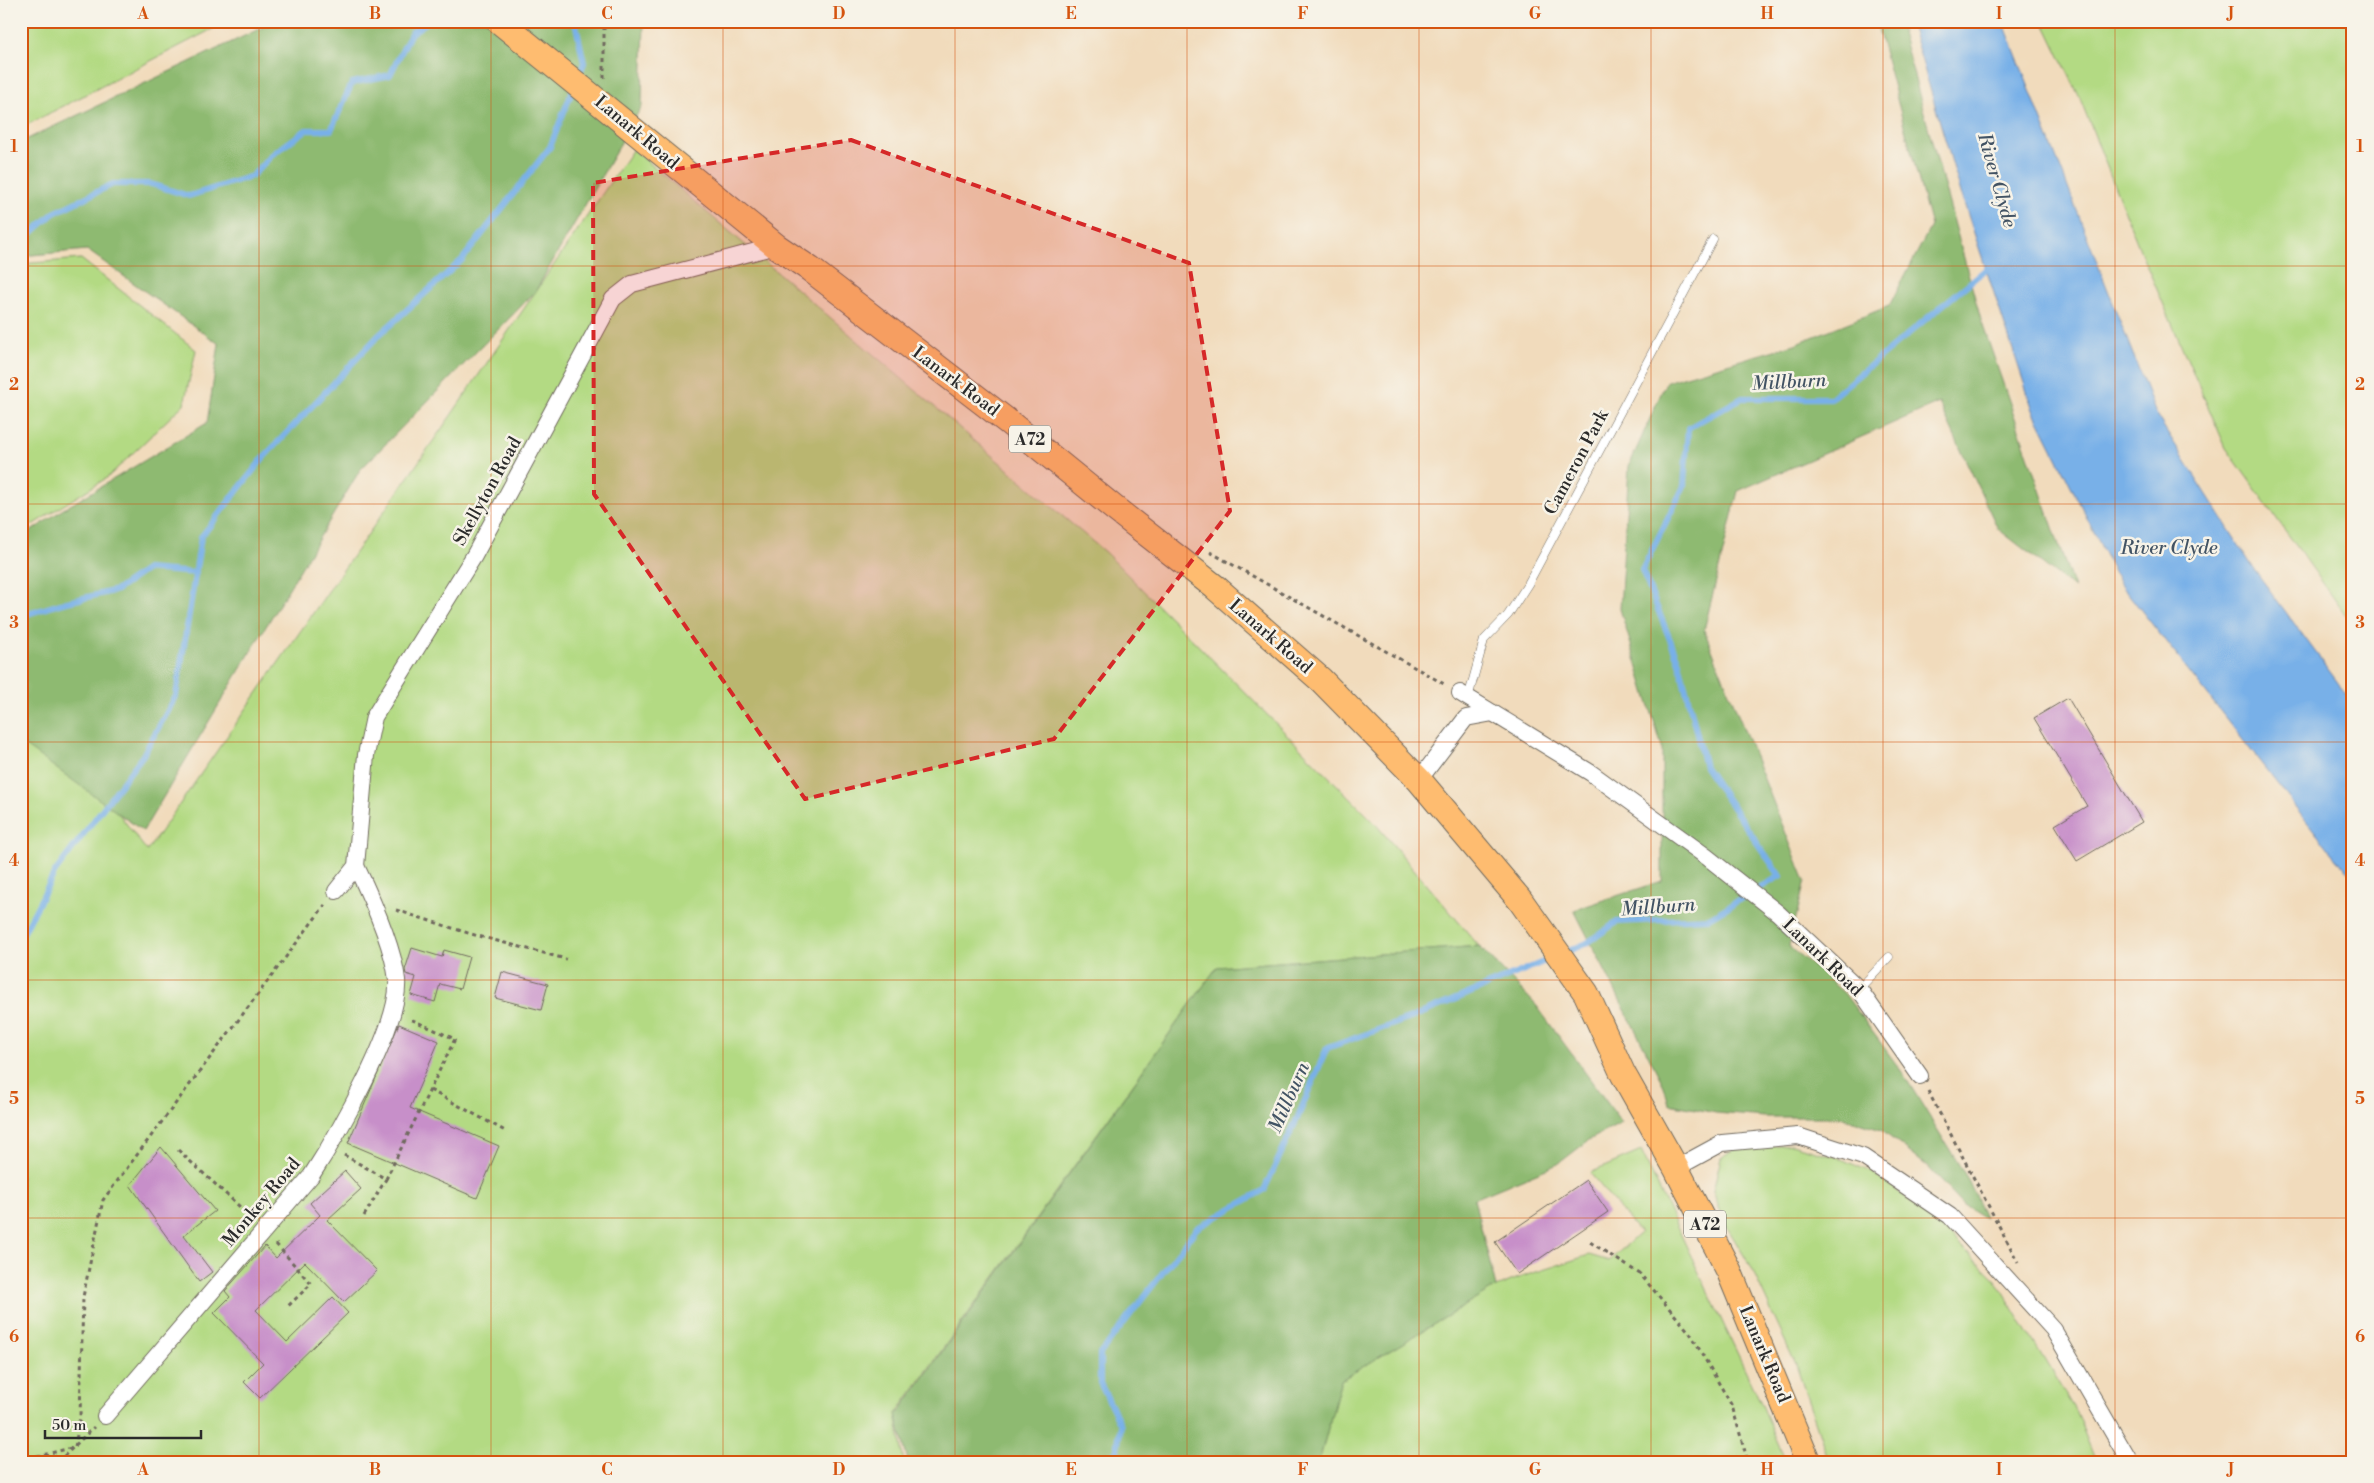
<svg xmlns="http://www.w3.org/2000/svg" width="2374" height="1483" viewBox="0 0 2374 1483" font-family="'Libre Bodoni',serif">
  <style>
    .green { fill: #b3da83; stroke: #6f8257 }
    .forest { fill: #8eba71; stroke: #5c724e }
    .water { fill: #78b0e8; stroke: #526e8a }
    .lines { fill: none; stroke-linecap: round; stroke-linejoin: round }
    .stream { stroke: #78b0e8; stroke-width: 6 }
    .building { fill: #c78fc9 }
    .service-casing { stroke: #70695e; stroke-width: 9 }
    .minor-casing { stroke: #70695e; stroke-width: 18 }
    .primary-casing { stroke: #70695e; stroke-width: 27 }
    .path { stroke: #70695e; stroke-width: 3; stroke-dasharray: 4 4; stroke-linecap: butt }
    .service { stroke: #fff; stroke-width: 8 }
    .minor { stroke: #fff; stroke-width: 16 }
    .primary { stroke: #febc70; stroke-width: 25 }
    .marked { fill: #d62828; fill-opacity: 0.2; stroke: #d62828; stroke-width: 4; stroke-dasharray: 10 6; stroke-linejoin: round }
    .grid { fill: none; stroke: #d5540f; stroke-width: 1; stroke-opacity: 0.55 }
    .labels { text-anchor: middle; stroke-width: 5; stroke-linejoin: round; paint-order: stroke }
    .shield { fill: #f7f3e8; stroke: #686764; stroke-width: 1 }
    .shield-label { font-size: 16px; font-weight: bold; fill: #2b2b2b }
    .street-label { font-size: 18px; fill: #2b2b2b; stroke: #f7f3e8 }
    .water-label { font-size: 19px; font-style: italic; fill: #425364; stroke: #f7f3e8 }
    .neatline { fill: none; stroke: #d5540f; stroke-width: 2 }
    .grid-label { font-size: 16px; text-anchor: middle; font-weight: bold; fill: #d5540f }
  </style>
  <rect width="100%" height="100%" fill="#f7f3e8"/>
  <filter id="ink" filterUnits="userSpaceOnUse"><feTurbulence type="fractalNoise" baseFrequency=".02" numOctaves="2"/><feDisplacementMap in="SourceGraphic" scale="10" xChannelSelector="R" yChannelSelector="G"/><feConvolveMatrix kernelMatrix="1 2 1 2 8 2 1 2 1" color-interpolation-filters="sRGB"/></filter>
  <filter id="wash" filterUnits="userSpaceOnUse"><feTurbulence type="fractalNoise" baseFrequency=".0096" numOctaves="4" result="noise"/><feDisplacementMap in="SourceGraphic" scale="20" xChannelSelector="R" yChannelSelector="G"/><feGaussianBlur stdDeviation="1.12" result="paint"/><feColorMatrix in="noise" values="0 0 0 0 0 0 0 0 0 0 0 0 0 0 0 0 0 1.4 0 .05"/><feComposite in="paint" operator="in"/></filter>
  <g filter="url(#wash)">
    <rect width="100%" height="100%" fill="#f1dbbc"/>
    <!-- green -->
    <g class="green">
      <path d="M 21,21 L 228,21 L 21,128 Z"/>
      <path d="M 2043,21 L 2353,21 L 2353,625 L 2226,448 L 2142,255 L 2079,96 Z"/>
      <path d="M 633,149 L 1107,554 L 1373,821 L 1479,946 L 1217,967 L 896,1414 L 904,1462 L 21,1462 L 21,705 L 106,797 L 147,851 L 452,414 Z"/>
      <path d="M 81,259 L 196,350 L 184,404 L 108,477 L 21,532 L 21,264 Z"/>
      <path d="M 1792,1144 L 1839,1158 L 1873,1173 L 1928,1214 L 1996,1280 L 2076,1412 L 2096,1462 L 1829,1462 L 1796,1365 L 1751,1267 L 1725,1224 L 1713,1191 L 1721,1158 L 1733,1149 Z"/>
      <path d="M 1641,1151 L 1762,1405 L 1786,1462 L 1319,1462 L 1341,1380 L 1496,1287 L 1524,1276 L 1589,1255 L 1609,1261 L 1640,1233 L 1590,1173 Z"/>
    </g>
    <!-- forest -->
    <g class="forest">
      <path d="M 276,21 L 644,21 L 642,106 L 535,292 L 360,470 L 143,831 L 21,743 L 21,538 L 62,510 L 207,423 L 219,344 L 87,250 L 21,256 L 21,142 Z"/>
      <path d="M 1876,21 L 1899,21 L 1981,320 L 2074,588 L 1998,529 L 1939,403 L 1738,491 L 1704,630 L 1805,881 L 1789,946 L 1844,993 L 1902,1072 L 1969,1181 L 1985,1218 L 1964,1205 L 1927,1166 L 1881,1130 L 1841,1117 L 1765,1117 L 1716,1113 L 1669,1104 L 1664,1086 L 1574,910 L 1662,881 L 1662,747 L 1620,609 L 1629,466 L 1666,382 L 1795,344 L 1889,306 L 1931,226 Z"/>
      <path d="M 1479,946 L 1536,1005 L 1622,1123 L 1589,1140 L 1558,1164 L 1474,1199 L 1496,1287 L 1341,1380 L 1319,1462 L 908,1462 L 896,1414 L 899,1412 L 1217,967 Z"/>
    </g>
    <!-- water -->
    <path class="water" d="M 1910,21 L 2003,21 L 2157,416 L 2254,569 L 2353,703 L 2353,875 L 2337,860 L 2119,582 L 2033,410 L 1964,203 Z"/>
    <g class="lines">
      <!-- stream -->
      <g class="stream">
        <path d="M 575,21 L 584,63 L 578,77"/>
        <path d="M 21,242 L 54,213 L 113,184 L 151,184 L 189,196 L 252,176 L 273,154 L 306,130 L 331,130 L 352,83 L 390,75 L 411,33 L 429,21"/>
        <path d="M 21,616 L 63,603 L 117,590 L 147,569 L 196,573"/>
        <path d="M 21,938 L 55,872 L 143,755 L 176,696 L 201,537 L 264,457 L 378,336 L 462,260 L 550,147 L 573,89"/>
        <path d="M 1564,953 L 1587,943 L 1617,922 L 1709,918 L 1780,876 L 1705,767 L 1679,662 L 1642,570 L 1684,486 L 1688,428 L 1742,398 L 1831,398 L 1991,265"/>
        <path d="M 1108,1462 L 1117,1450 L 1121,1425 L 1100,1383 L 1100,1354 L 1197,1228 L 1264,1190 L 1297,1119 L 1327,1048 L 1411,1018 L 1555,957"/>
      </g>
    </g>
    <g id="blocks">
      <!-- building -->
      <g class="building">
        <path d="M 2068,698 L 2142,822 L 2077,861 L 2055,825 L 2087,806 L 2034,718 Z"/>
        <path d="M 412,948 L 442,957 L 444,950 L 469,957 L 460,989 L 440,984 L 435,1002 L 411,995 L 416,977 L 406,974 L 405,970 Z"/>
        <path d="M 502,972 L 548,984 L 541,1010 L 495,998 Z"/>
        <path d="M 399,1024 L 439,1041 L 410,1108 L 499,1146 L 477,1198 L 348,1143 Z"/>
        <path d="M 161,1147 L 215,1211 L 184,1235 L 212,1272 L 199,1282 L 130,1185 Z"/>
        <path d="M 345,1171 L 361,1189 L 327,1220 L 377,1271 L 344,1302 L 305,1262 L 256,1310 L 287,1342 L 333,1297 L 348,1313 L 260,1398 L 244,1382 L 263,1363 L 214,1313 L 230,1297 L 225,1291 L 265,1246 L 276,1258 L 320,1215 L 310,1203 Z"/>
        <path d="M 1586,1180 L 1608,1212 L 1517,1274 L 1495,1242 Z"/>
      </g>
    </g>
  </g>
  <g filter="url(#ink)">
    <use href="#blocks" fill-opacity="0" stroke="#70695e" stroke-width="1"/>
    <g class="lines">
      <!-- service casing -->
      <g class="service-casing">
        <g id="service">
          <path d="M 1468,698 L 1484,640 L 1508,615 L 1528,584 L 1713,239"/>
          <path d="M 1859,989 L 1889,957"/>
        </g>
      </g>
      <!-- minor casing -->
      <g class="minor-casing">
        <g id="minor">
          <path d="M 1460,693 L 1591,773 L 1707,857 L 1778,913 L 1859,989 L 1920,1076"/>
          <path d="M 1419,780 L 1466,718 L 1493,713"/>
          <path d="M 336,891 L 356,866 L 366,755 L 374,717 L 474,556 L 613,299 L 632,284 L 776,246"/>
          <path d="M 1676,1168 L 1722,1143 L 1798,1136 L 1863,1157 L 1950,1216 L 2053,1329 L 2130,1462"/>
          <path d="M 105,1416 L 311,1176 C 337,1136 401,1025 397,980 C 393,945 371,897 356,866"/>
        </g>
      </g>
      <!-- primary casing -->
      <g class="primary-casing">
        <path id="primary" d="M 499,21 L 776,246 L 810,269 L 1007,421 L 1114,508 L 1215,587 L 1321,680 L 1419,780 L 1520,900 L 1586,993 L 1623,1074 L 1676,1168 L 1729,1271 L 1808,1462"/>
      </g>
      <!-- path -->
      <g class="path">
        <path d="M 604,78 L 604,21"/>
        <path d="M 1210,552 L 1444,684"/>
        <path d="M 396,910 L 471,934 L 566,959"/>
        <path d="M 430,1090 L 507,1132"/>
        <path d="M 1928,1091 L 2018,1262"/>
        <path d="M 178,1150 L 251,1217"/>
        <path d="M 344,1155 L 386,1179 L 455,1039 L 408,1018"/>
        <path d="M 364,1216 L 386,1179"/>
        <path d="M 1590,1242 L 1640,1274 L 1690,1333 L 1732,1406 L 1748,1462"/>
        <path d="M 276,1244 L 311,1284 L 287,1307"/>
        <path d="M 21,1455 L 30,1458 L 75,1447 L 80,1416 L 83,1297 L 103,1200 L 325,905"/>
        <path d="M 58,1462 L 94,1427"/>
      </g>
      <!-- service -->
      <use href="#service" class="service"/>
      <!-- minor -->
      <use href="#minor" class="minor"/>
      <!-- primary -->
      <use href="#primary" class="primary"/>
    </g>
  </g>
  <!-- marked area -->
  <path class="marked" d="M 851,140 L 1189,263 L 1230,511 L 1054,739 L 805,799 L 594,494 L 593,183 Z"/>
  <!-- grid -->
  <path class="grid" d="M 259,21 L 259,1462M 491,21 L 491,1462M 723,21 L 723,1462M 955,21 L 955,1462M 1187,21 L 1187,1462M 1419,21 L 1419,1462M 1651,21 L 1651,1462M 1883,21 L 1883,1462M 2115,21 L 2115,1462M 21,266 L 2353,266M 21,504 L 2353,504M 21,742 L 2353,742M 21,980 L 2353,980M 21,1218 L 2353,1218"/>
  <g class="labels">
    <!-- shield labels -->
    <g class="shield">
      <rect x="1009" y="425.5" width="42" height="27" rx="4"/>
      <rect x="1684" y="1210.5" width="42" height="27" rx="4"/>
    </g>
    <g class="shield-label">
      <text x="1030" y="445">A72</text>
      <text x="1705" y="1230">A72</text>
    </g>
    <!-- street labels -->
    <g class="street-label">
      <text transform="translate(637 132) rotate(40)" y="6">Lanark Road</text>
      <text transform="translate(956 381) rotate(37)" y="6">Lanark Road</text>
      <text transform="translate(1576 462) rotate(-62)" y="6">Cameron Park</text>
      <text transform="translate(487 491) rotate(-61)" y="6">Skellyton Road</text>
      <text transform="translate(1271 636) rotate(41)" y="6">Lanark Road</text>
      <text transform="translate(1823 957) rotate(44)" y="6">Lanark Road</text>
      <text transform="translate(261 1202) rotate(-50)" y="6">Monkey Road</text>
      <text transform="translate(1765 1354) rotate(67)" y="6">Lanark Road</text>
    </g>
    <!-- water labels -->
    <g class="water-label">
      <text transform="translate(1998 180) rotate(74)" y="7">River Clyde</text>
      <text transform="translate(1789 381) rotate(-3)" y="7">Millburn</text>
      <text x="2169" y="554">River Clyde</text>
      <text transform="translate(1658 906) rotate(-4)" y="7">Millburn</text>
      <text transform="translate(1288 1097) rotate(-66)" y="7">Millburn</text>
    </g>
  </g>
  <!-- margin -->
  <rect width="2374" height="1483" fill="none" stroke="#f7f3e8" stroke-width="55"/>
  <!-- scale -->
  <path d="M45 1430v8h156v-8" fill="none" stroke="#2b2b2b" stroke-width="2.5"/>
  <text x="52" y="1430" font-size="15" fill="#2b2b2b" stroke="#f7f3e8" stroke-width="4" paint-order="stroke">50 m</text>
  <rect x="28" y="28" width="2318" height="1428" class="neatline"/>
  <g class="grid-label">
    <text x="143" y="19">A</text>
    <text x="375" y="19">B</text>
    <text x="607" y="19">C</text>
    <text x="839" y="19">D</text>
    <text x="1071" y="19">E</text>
    <text x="1303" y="19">F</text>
    <text x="1535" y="19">G</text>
    <text x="1767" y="19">H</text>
    <text x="1999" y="19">I</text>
    <text x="2231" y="19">J</text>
    <text x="14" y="152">1</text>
    <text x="2360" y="152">1</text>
    <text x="14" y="390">2</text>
    <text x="2360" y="390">2</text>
    <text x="14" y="628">3</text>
    <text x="2360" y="628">3</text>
    <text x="14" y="866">4</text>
    <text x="2360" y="866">4</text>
    <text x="14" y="1104">5</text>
    <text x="2360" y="1104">5</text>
    <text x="14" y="1342">6</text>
    <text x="2360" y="1342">6</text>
    <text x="143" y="1475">A</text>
    <text x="375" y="1475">B</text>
    <text x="607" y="1475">C</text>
    <text x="839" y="1475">D</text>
    <text x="1071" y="1475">E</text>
    <text x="1303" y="1475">F</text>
    <text x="1535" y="1475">G</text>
    <text x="1767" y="1475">H</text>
    <text x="1999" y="1475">I</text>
    <text x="2231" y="1475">J</text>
  </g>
</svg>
